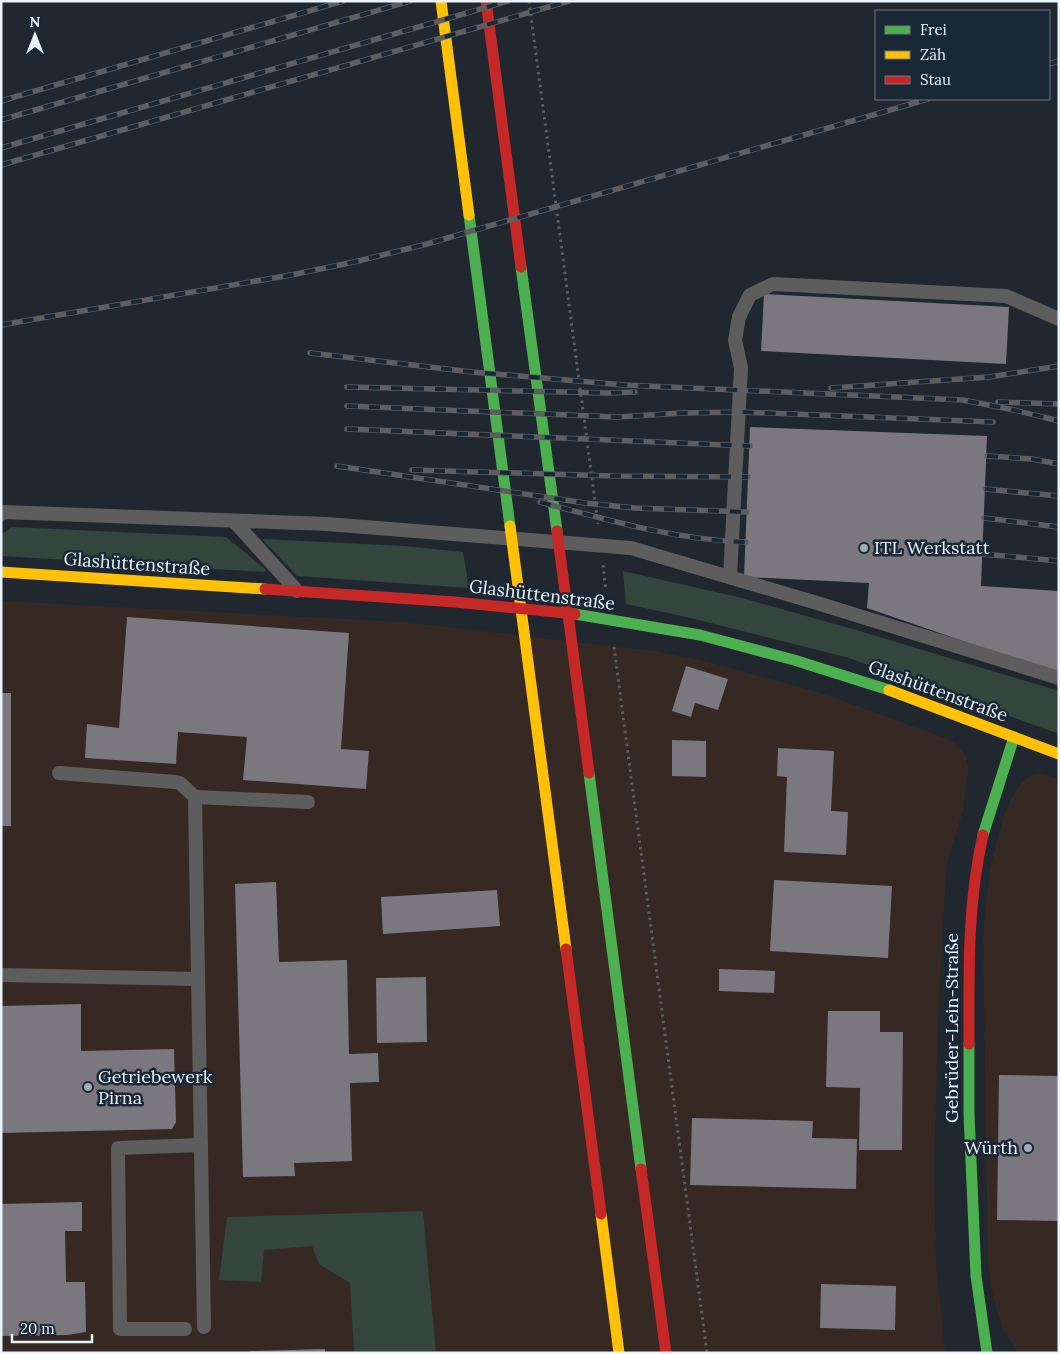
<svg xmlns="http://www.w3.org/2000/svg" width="1060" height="1354" viewBox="0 0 1060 1354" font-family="Lora,serif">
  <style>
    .commercial { fill: #362923 }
    .green { fill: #33453d }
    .building { fill: #7a777f }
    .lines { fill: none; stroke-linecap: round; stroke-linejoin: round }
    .path { stroke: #5c5e61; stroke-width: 3; stroke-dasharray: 2.5 4; stroke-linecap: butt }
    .lane { stroke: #5e5d5d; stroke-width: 14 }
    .fast { stroke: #4caf50; stroke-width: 11 }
    .slow { stroke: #ffc107; stroke-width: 11 }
    .jam { stroke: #c62828; stroke-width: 11 }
    .rail-casing { stroke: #5c5e62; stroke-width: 5.5 }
    .rail { stroke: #1a2735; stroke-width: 4; stroke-dasharray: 11; stroke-linecap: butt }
    .poi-dot { fill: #a3acb4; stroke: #1a2735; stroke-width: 2 }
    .labels { text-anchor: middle; stroke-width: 5; stroke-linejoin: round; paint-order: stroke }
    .poi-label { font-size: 18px; fill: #eaf3fc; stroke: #1a2735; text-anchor: start }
    .street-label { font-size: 18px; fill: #eaf3fc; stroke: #1a2735 }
  </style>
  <rect width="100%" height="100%" fill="#20272f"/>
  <!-- commercial -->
  <g class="commercial">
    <path d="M 1,601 L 403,622 L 654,651 L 705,661 L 821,693 L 945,738 L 955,743 L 965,754 L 968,765 L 967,777 L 963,811 L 947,862 L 939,995 L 934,1166 L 936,1259 L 945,1353 L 1,1353 Z"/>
    <path d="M 1040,773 L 1059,779 L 1059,1353 L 1031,1353 L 1029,1351 L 1025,1353 L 1018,1353 L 1003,1330 L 993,1297 L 988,1265 L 983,934 L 990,868 L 1004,816 L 1010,801 L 1022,782 L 1031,775 Z"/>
  </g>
  <!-- green -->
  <g class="green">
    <path d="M 12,527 L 226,537 L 265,569 L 265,572 L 1,556 L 1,535 Z"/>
    <path d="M 262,539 L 404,546 L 463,552 L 469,588 L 297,576 Z"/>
    <path d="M 623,571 L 742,598 L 863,632 L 1059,691 L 1059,734 L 849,658 L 695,619 L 626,604 Z"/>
    <path d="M 423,1211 L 436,1353 L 354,1353 L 350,1283 L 319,1264 L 312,1246 L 264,1250 L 261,1282 L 219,1280 L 227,1217 Z"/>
  </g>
  <!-- building -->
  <g class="building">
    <path d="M 764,294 L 1009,307 L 1006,364 L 761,351 Z"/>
    <path d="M 750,427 L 987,436 L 981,586 L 1059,591 L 1059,674 L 867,608 L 869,583 L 744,577 Z"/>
    <path d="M 127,617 L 349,633 L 341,749 L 369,751 L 366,789 L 243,780 L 247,737 L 178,732 L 176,764 L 85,758 L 87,724 L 119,728 Z"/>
    <path d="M 686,666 L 728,679 L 718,710 L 695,703 L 691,717 L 672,711 Z"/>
    <rect x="1" y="693" width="10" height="133"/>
    <path d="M 672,740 L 706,741 L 706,777 L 672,776 Z"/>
    <path d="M 778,748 L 834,751 L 831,811 L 848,812 L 846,855 L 784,852 L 787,777 L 777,776 Z"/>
    <path d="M 774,880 L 892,886 L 888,958 L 770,951 Z"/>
    <path d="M 276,882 L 279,962 L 347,960 L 349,1054 L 378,1053 L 379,1082 L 350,1083 L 352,1161 L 294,1163 L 295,1176 L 243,1177 L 235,884 Z"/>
    <path d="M 497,890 L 500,926 L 383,934 L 381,897 Z"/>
    <path d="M 719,969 L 775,971 L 774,993 L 719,991 Z"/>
    <path d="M 426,977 L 427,1042 L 377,1043 L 376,978 Z"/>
    <path d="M 81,1004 L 81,1051 L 174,1049 L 176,1122 L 172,1129 L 1,1133 L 1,1006 Z"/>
    <path d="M 828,1011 L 880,1011 L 880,1032 L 903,1032 L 902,1150 L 859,1150 L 860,1088 L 826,1087 Z"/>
    <path d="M 999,1075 L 1059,1076 L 1059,1221 L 997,1220 Z"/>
    <path d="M 692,1118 L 813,1121 L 812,1138 L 857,1139 L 856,1189 L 690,1185 Z"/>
    <path d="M 82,1202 L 82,1231 L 65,1231 L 66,1282 L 85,1282 L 86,1332 L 67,1335 L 1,1336 L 1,1204 Z"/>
    <path d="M 821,1284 L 896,1286 L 895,1330 L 820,1328 Z"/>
    <path d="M 325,1349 L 325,1353 L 250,1353 L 250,1351 Z"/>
  </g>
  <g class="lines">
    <!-- path -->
    <g class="path">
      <path d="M 529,1 L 598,524"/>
      <path d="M 603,565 L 606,591"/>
      <path d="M 614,647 L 707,1353"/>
    </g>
    <!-- lane -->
    <g class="lane">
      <path d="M 1,514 L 3,512 L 327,524 L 631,548 L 817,603 L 1059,678"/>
      <path d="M 234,521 L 297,591"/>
      <path d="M 730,577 L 741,368 L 735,340 L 739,317 L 750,295 L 773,284 L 1006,296 L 1059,319"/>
      <path d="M 59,773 L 175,782 L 180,783 L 195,797"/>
      <path d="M 1,975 L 197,979"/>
      <path d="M 204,1327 L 195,797 L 308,802"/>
      <path d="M 185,1329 L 120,1329 L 118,1148 L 201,1145"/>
    </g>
    <!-- fast -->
    <g class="fast">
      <path d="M 469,215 L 510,526"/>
      <path d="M 521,267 L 557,531"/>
      <path d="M 575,614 L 700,635 L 794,660 L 889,690"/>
      <path d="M 589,773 L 641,1169"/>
      <path d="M 983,835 L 1014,737"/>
      <path d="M 969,1044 L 969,1114 L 976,1276 L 987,1353"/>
    </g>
    <!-- slow -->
    <g class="slow">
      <path d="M 441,1 L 469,215"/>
      <path d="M 510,526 L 566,949"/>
      <path d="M 1,572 L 265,589"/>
      <path d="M 889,690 L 1059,754"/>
      <path d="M 601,1214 L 619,1353"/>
    </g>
    <!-- jam -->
    <g class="jam">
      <path d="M 486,1 L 521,267"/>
      <path d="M 557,531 L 589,773"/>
      <path d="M 265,589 L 455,602 L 575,614"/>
      <path d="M 566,949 L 601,1214"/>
      <path d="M 969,1044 C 969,973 967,905 983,835"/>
      <path d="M 641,1169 L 666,1353"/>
    </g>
    <!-- rail casing -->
    <g class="rail-casing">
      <g id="rail">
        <path d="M 1049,64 L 1059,61"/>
        <path d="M 1,101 L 343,1"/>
        <path d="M 1,120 L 410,1"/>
        <path d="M 1,148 L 508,1"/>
        <path d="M 1,165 L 569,1"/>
        <path d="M 1,325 L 291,275 L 354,262 L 427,244 L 928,99"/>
        <path d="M 310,353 L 472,372 L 624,385 L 963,400 L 1014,410 L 1059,421"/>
        <path d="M 347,387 L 607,393 L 635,392"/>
        <path d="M 831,388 L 989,377 L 1059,366"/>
        <path d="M 998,402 L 1059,404"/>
        <path d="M 347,406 L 617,417 L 683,413 L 740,412 L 993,422"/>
        <path d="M 347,429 L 750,446"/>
        <path d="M 987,456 L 1032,459 L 1059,464"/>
        <path d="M 337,466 L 585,503 L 635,508 L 747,512"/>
        <path d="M 412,470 L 614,476 L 748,477"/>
        <path d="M 985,489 L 1059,496"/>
        <path d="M 540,502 C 608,520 676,540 746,542"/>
        <path d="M 984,518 L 1059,527"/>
        <path d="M 983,554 L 1059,561"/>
      </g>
    </g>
    <!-- rail -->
    <use href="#rail" class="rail"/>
  </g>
  <!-- markers -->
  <g class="poi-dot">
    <circle cx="864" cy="548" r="5"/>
    <circle cx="88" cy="1087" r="5"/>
    <circle cx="1028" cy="1148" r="5"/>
  </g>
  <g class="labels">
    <!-- poi labels -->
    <g class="poi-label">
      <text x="874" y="554">ITL Werkstatt</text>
      <text x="98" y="1083">Getriebewerk<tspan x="98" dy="21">Pirna</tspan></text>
      <text x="1018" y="1154" text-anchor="end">Würth</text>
    </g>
    <!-- street labels -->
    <g class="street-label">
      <text transform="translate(137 564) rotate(4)" y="6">Glashüttenstraße</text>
      <text transform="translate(542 595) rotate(7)" y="6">Glashüttenstraße</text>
      <text transform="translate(938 691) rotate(20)" y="6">Glashüttenstraße</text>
      <text transform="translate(952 1028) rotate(-90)" y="6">Gebrüder-Lein-Straße</text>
    </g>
  </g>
  <!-- border -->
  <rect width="1060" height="1354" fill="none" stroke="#eaf3fc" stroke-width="5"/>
  <!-- legend -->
  <rect x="875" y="10" width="175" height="90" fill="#1a2735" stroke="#6d7985"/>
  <rect x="885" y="26" width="25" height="8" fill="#4caf50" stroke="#6d7985"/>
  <text x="920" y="35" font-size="15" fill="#eaf3fc">Frei</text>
  <rect x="885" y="51" width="25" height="8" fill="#ffc107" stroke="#6d7985"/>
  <text x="920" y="60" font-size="15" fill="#eaf3fc">Zäh</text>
  <rect x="885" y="76" width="25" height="8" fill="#c62828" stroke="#6d7985"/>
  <text x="920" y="85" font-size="15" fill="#eaf3fc">Stau</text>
  <!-- north arrow -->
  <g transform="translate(35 35)" stroke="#1a2735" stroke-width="4" paint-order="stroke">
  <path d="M0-4L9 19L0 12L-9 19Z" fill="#eaf3fc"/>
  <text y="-8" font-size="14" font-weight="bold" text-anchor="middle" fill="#eaf3fc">N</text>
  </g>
  <!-- scale -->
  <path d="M12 1334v8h80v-8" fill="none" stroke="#eaf3fc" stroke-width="2.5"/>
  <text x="20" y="1334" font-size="15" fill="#eaf3fc" stroke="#1a2735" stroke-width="4" paint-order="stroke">20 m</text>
</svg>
